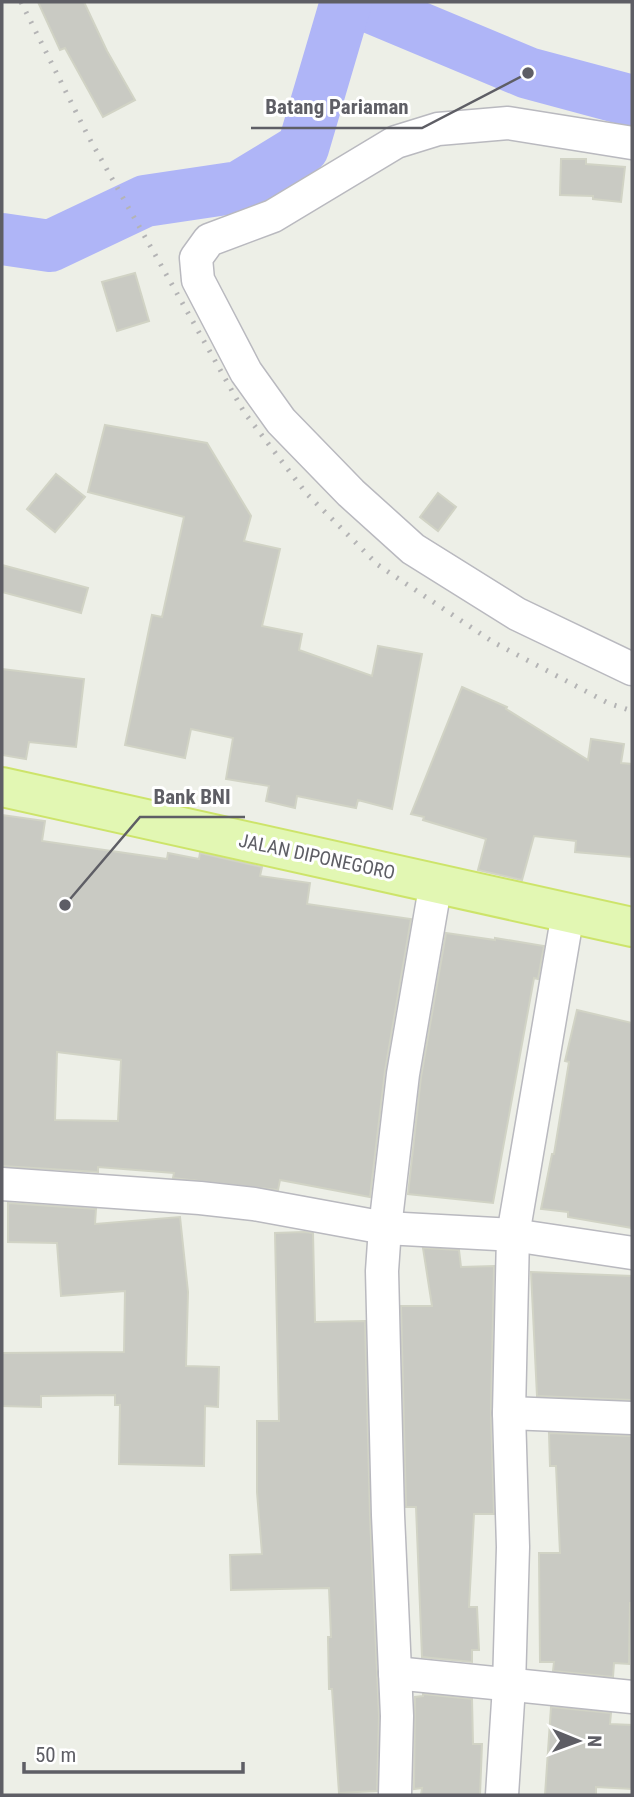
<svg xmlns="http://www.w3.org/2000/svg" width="634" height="1797" viewBox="0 0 634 1797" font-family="'Roboto Condensed',sans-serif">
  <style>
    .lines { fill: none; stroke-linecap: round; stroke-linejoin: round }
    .river { stroke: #afb5f7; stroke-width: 52 }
    .building { fill: #c9cac3; stroke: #d1d3c5; stroke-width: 2; fill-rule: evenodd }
    .street-casing { stroke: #b9b9bf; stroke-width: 35 }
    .primary-casing { stroke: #cde46a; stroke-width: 42 }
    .street { stroke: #fff; stroke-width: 32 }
    .primary { stroke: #e2f7b3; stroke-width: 38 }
    .rail { stroke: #b4b4b5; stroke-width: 5; stroke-dasharray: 2 9; stroke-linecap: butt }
    .labels { text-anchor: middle; stroke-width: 6; stroke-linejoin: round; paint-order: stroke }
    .street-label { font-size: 19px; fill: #5e5e65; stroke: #fff }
    .leader { fill: none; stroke: #5e5e65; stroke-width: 2.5 }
    .callout-dot { fill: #5e5e65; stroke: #fff; stroke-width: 2.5 }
    .callout-label { font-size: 21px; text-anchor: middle; font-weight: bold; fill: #5e5e65; stroke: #fff; stroke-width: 6; stroke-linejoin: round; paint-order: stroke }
  </style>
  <rect width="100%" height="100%" fill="#edefe7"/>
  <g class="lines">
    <!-- river -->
    <g class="river">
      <path d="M 358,2 L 528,73 L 632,101"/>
      <path d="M 2,239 L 50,246 L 145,201 L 239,187 L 303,148 L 346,2"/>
    </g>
  </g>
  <!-- building -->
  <g class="building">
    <path d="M 38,2 L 84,2 L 107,51 L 135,100 L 103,117 L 65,48 L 60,50 Z"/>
    <path d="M 561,159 L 586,159 L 586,164 L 625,167 L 621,202 L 593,199 L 593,196 L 560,195 Z"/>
    <path d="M 135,273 L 149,321 L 117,331 L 102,282 Z"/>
    <path d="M 105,425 L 207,443 L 251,516 L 244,541 L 280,549 L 262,626 L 302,634 L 299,650 L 372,676 L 378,646 L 422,654 L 392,809 L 358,800 L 356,808 L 297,796 L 295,808 L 266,801 L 269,786 L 226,779 L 233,738 L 191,729 L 185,758 L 125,745 L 152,615 L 162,617 L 184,517 L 88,492 Z"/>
    <path d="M 56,474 L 85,497 L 55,532 L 27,509 Z"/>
    <path d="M 438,493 L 456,507 L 438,531 L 420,517 Z"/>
    <path d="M 2,565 L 88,588 L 81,613 L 2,592 Z"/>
    <path d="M 2,669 L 84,679 L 76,747 L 29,742 L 26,759 L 2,755 Z"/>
    <path d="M 462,687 L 507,707 L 506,709 L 588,760 L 591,739 L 624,744 L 621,763 L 632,764 L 632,857 L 575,852 L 576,841 L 534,836 L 522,880 L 478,870 L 486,839 L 423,820 L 424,817 L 411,814 Z"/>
    <path d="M 2,815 L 45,821 L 42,841 L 167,859 L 168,853 L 199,859 L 200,853 L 262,867 L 260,876 L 310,883 L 307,904 L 411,919 L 385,1071 L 370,1197 L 280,1180 L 278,1190 L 173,1178 L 174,1173 L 98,1167 L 98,1172 L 2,1166 ZM 57,1052 L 121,1060 L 118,1121 L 55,1120 Z"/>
    <path d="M 446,933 L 495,940 L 495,938 L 544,946 L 538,979 L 534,978 L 493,1203 L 408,1194 L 421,1077 Z"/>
    <path d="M 577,1010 L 632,1023 L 632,1228 L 568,1217 L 568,1212 L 541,1209 L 552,1154 L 554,1154 L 569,1062 L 565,1061 Z"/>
    <path d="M 8,1203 L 96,1209 L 95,1224 L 180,1217 L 188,1292 L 186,1366 L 219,1367 L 218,1407 L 205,1406 L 204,1466 L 119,1464 L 120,1405 L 115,1405 L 115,1395 L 41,1396 L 41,1407 L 2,1406 L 2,1353 L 124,1352 L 125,1291 L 61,1296 L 57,1243 L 8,1242 Z"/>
    <path d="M 304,1232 L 313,1233 L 315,1322 L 365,1321 L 370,1516 L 379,1716 L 377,1791 L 339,1793 L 332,1689 L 329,1689 L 328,1637 L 331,1637 L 329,1588 L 231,1590 L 230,1555 L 262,1554 L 257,1492 L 257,1421 L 279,1421 L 275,1233 Z"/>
    <path d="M 423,1248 L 459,1250 L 461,1267 L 494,1266 L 491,1413 L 494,1514 L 474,1514 L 469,1607 L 477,1607 L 479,1650 L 472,1650 L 472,1662 L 422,1657 L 416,1507 L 406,1507 L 401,1306 L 432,1306 Z"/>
    <path d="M 531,1272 L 632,1276 L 632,1400 L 537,1396 Z"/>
    <path d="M 549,1433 L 632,1436 L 632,1603 L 630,1603 L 629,1664 L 614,1663 L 613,1677 L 553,1671 L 554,1662 L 540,1662 L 539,1553 L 560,1553 L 556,1466 L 550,1466 Z"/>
    <path d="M 423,1694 L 472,1699 L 473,1744 L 482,1744 L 480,1795 L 421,1795 L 422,1788 L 414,1789 L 415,1697 L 423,1696 Z"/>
    <path d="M 551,1707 L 611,1713 L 610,1724 L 632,1725 L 632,1789 L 596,1787 L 596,1795 L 545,1795 Z"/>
  </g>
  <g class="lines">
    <!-- street casing -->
    <g class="street-casing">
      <g id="street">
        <path d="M 632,143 L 508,123 L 438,129 L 396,142 L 273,216 L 209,240 L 196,258 L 198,280 L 246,372 L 281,421 L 351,493 L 413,549 L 517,614 L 632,669"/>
        <path d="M 2,1184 L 200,1198 L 254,1204 L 385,1228 L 513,1235 L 632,1253"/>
        <path d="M 509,1413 L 632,1418"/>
        <path d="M 395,1673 L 632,1697"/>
        <path d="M 395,1795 L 397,1716 L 388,1515 L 382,1271 L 385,1228 L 403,1074 L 436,882"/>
        <path d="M 502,1795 L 509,1686 L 513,1547 L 509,1413 L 513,1235 L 568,913"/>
      </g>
    </g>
    <!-- primary casing -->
    <g class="primary-casing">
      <path id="primary" d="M 2,787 L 632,927"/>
    </g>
    <!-- street -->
    <use href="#street" class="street"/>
    <!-- primary -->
    <use href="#primary" class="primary"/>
    <!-- rail -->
    <path class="rail" d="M 21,2 L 88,136 L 244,412 L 306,493 L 378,565 L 493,642 L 608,703 L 632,711"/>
  </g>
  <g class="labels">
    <!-- street labels -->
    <g class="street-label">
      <text transform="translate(317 856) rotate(12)" y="7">JALAN DIPONEGORO</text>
    </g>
  </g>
  <!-- callouts -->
  <path class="leader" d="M528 73L422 128H251M65 905L140 817H245"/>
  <g class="callout-dot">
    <circle cx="528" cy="73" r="7"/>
    <circle cx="65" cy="905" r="7"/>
  </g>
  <g class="callout-label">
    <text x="337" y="114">Batang Pariaman</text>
    <text x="192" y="804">Bank BNI</text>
  </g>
  <!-- border -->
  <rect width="634" height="1797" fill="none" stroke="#5e5e65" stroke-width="7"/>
  <!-- north arrow -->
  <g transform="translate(578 1741) rotate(91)" stroke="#ffffff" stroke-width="5" paint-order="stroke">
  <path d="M0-5L12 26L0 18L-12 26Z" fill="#5e5e65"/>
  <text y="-10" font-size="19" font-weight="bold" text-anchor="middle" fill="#5e5e65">N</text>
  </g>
  <!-- scale -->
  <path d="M24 1762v10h219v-10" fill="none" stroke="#5e5e65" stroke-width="3.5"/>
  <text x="35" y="1762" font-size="21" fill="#5e5e65" stroke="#ffffff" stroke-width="5" paint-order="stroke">50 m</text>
</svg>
